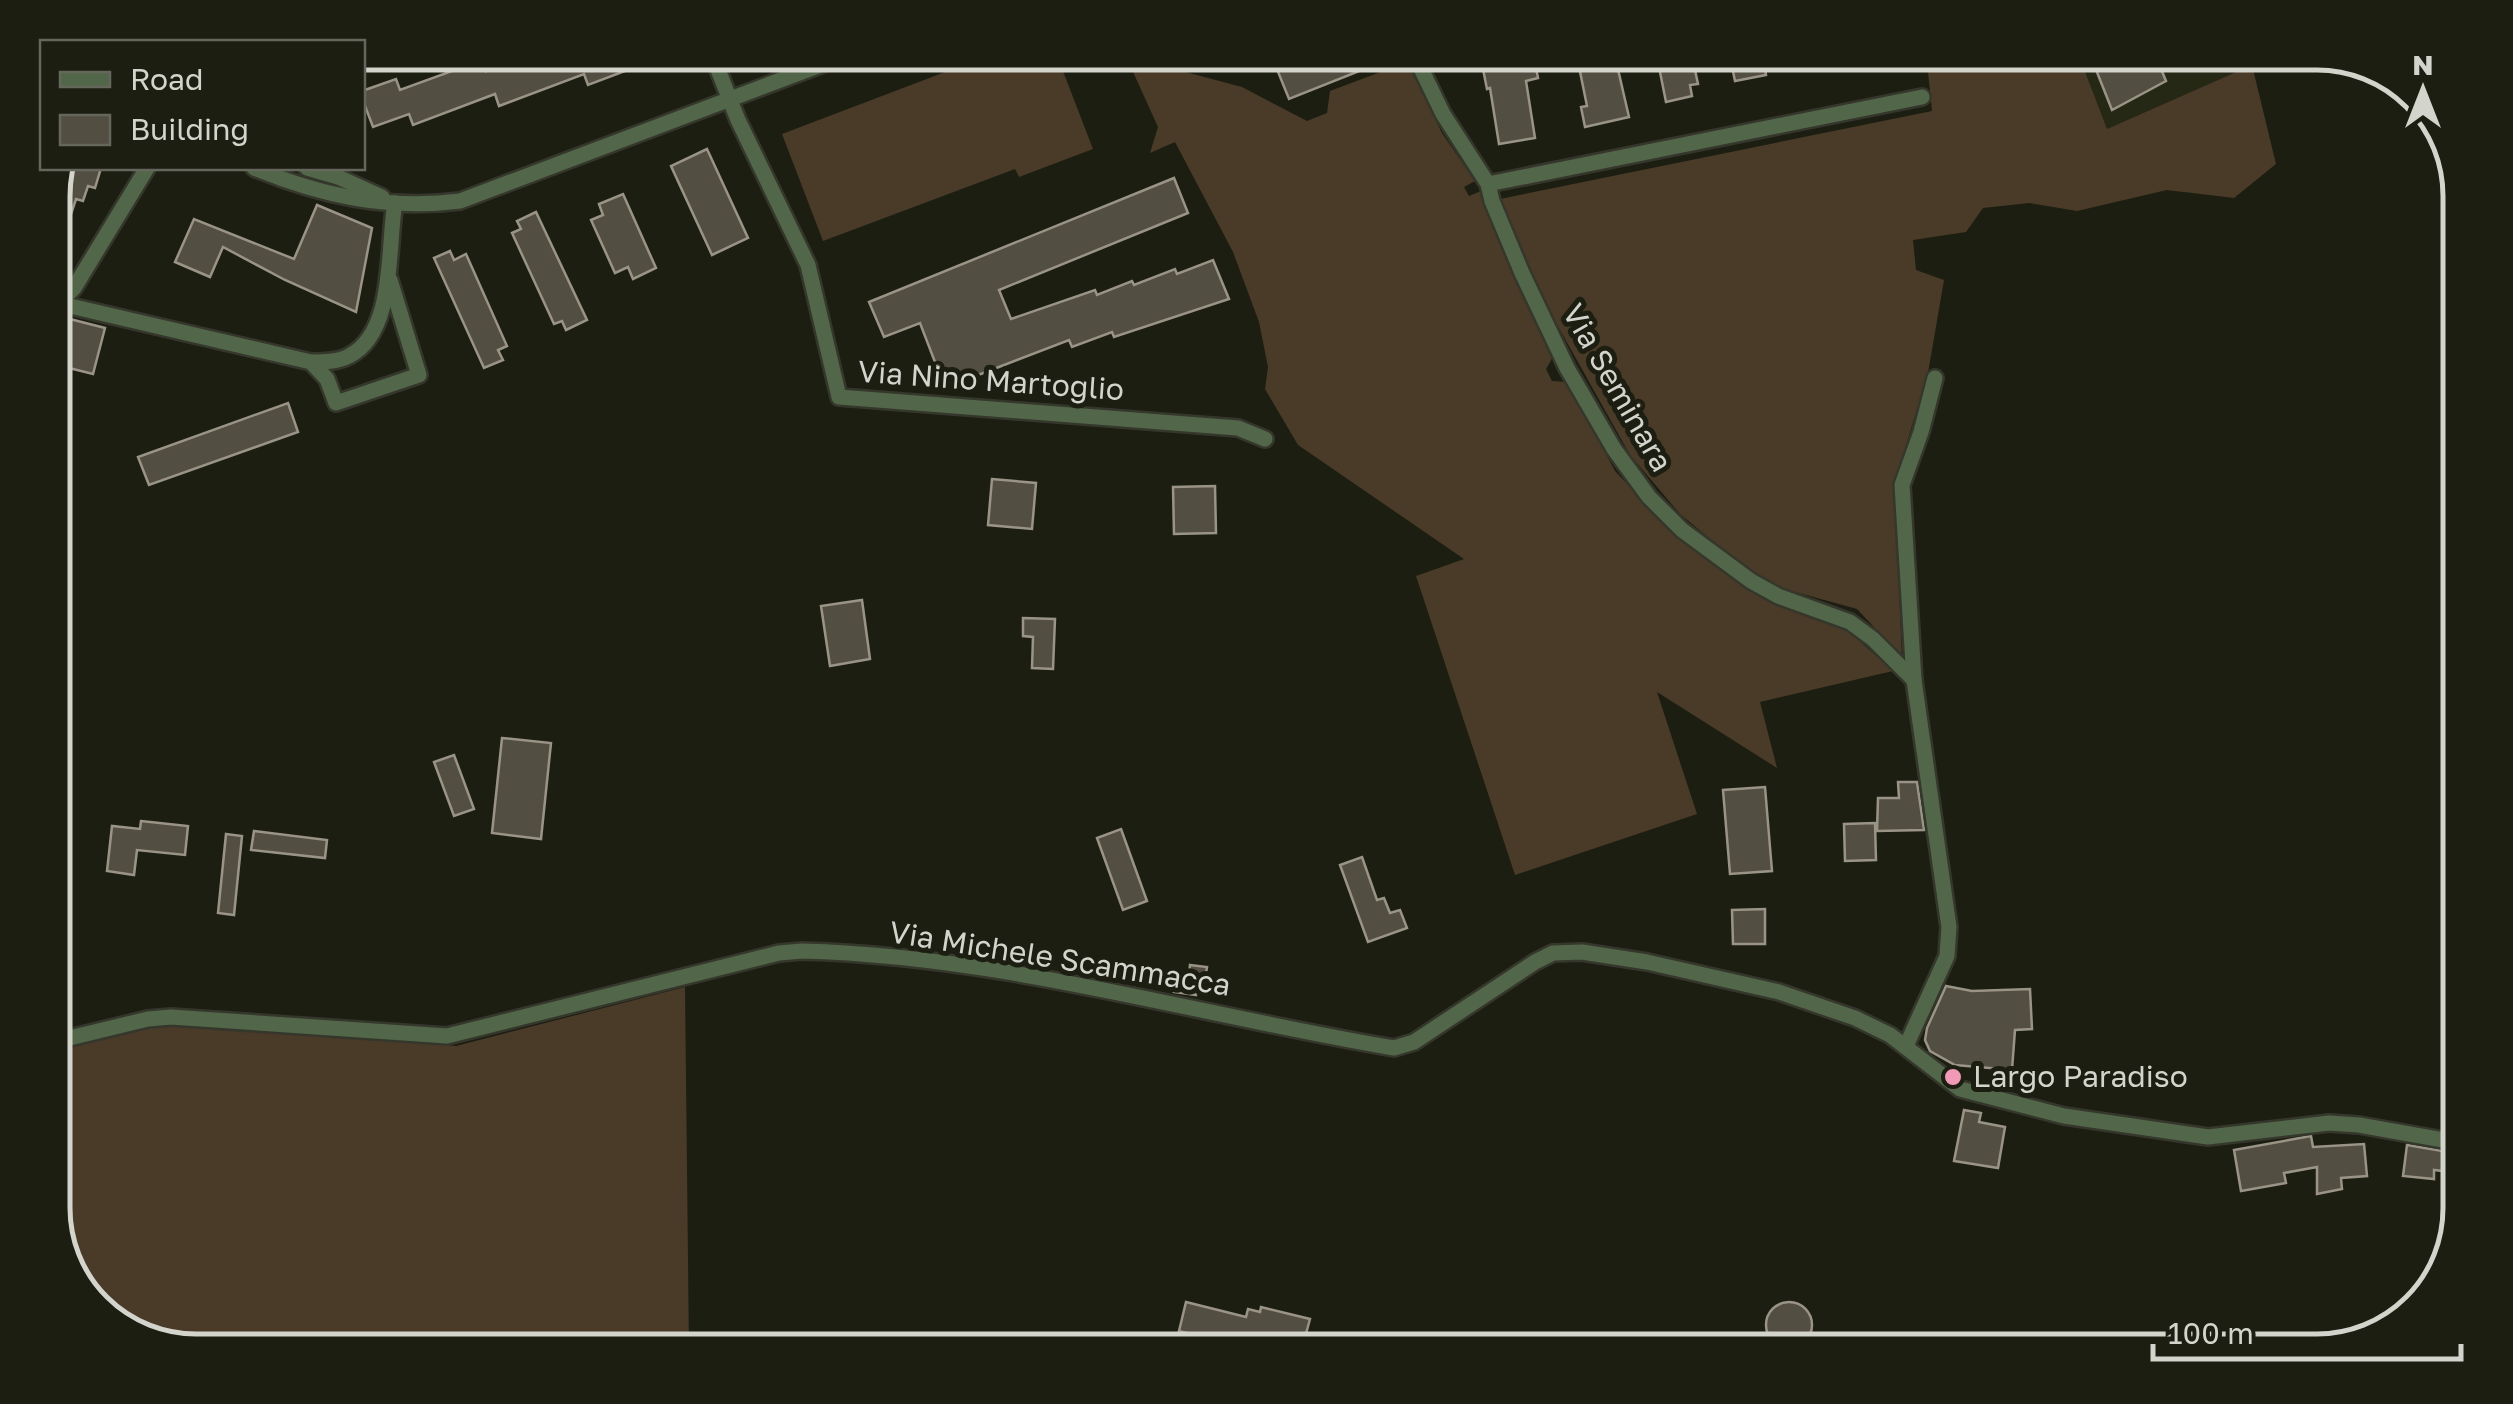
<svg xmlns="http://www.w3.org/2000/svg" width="2513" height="1404" viewBox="0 0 2513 1404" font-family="'Golos Text',sans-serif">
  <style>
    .built { fill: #262816 }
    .grass { fill: #4a3a28 }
    .building { fill: #534e42; stroke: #999486; stroke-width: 2.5 }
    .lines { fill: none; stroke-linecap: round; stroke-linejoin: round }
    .street-casing { stroke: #36372c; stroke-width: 20 }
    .street { stroke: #526749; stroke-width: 15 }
    .poi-dot { fill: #f09ab5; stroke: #1c1e12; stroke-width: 4 }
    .labels { text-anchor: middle; stroke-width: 10; stroke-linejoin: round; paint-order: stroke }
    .street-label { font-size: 30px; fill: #d3d4cc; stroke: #1c1e12 }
    .poi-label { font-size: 30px; fill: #d3d4cc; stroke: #1c1e12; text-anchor: start }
    .rim { fill: none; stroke: #d3d4cc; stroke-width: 5 }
  </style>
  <rect width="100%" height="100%" fill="#1c1e12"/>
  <!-- built -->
  <path class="built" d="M 2078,53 L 2251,53 L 2252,65 L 2107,129 Z"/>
  <!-- grass -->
  <g class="grass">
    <path d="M 1926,52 L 2078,53 L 2107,129 L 2252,65 L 2276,164 L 2234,198 L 2167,190 L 2077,211 L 2029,203 L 1983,208 L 1966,232 L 1913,240 L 1916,270 L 1944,280 L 1928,373 L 1897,475 L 1895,500 L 1902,657 L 1857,609 L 1777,587 L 1744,567 L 1680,514 L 1630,455 L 1546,305 L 1500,199 L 1932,111 Z"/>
    <path d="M 1056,53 L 1093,149 L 1019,177 L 1015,169 L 823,241 L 782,134 L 974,61 L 972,53 Z"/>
    <path d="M 1407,62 L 1442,133 L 1475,181 L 1464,187 L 1469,196 L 1481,191 L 1497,238 L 1554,355 L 1546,369 L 1552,381 L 1568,382 L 1615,471 L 1678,537 L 1773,604 L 1845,628 L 1893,671 L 1760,702 L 1777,768 L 1657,692 L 1697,814 L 1515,875 L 1416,576 L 1464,559 L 1298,445 L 1265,389 L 1268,367 L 1259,322 L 1233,252 L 1175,142 L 1150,153 L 1158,127 L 1129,63 L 1178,70 L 1242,87 L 1307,121 L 1327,113 L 1330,91 Z"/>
    <path d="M 685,987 L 689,1351 L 196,1351 L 125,1332 L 72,1280 L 53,1216 L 53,1050 L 149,1027 L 211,1027 L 456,1046 Z"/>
  </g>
  <!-- building -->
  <g class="building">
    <path d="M 535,52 L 670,54 L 588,85 L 584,74 L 499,106 L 495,94 L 413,125 L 409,114 L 373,127 L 362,98 L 362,91 L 396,79 L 400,90 L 482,60 L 486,71 Z"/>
    <path d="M 1270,52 L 1303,52 L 1308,65 L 1340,52 L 1402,54 L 1289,99 Z"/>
    <path d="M 1508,52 L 1533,52 L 1538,78 L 1526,81 L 1535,138 L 1499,144 L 1490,88 L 1487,89 L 1481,59 Z"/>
    <path d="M 1576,52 L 1614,52 L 1629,117 L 1585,127 L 1581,107 L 1587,106 Z"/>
    <path d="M 1656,52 L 1691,52 L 1698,84 L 1690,85 L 1692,96 L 1666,102 Z"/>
    <path d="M 1729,52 L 1762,52 L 1766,75 L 1735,81 Z"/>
    <path d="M 2089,52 L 2154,52 L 2166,81 L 2112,110 Z"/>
    <path d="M 707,149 L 748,238 L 712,255 L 671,166 Z"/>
    <path d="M 62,168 L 101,168 L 95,188 L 88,186 L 83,201 L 76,199 L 56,260 L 53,260 L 53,188 Z"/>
    <path d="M 1174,178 L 1188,213 L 999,290 L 1011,319 L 1095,290 L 1097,295 L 1132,281 L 1134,285 L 1175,269 L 1177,274 L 1213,260 L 1229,299 L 1114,337 L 1112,332 L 1072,347 L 1069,340 L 973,377 L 971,371 L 954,377 L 952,370 L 940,375 L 920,323 L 884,337 L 869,302 Z"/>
    <path d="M 623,194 L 656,268 L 633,279 L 628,267 L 615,273 L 591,220 L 603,215 L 599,204 Z"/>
    <path d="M 317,205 L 372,228 L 356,312 L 285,280 L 223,247 L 210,277 L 175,262 L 194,219 L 294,259 Z"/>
    <path d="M 536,212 L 587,320 L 566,330 L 562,321 L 554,324 L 512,233 L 521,229 L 517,221 Z"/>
    <path d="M 450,251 L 454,260 L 466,254 L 507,346 L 498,350 L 503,360 L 484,368 L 434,258 Z"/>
    <path d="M 62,317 L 105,328 L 93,374 L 53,364 Z"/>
    <path d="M 288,403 L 298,432 L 149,485 L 138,457 Z"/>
    <path d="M 992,479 L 1036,483 L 1032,529 L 988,525 Z"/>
    <path d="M 1215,486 L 1216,533 L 1174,534 L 1173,487 Z"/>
    <path d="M 862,600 L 870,659 L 830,666 L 821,606 Z"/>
    <path d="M 1023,618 L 1055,619 L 1053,669 L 1032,668 L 1033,637 L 1023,636 Z"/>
    <path d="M 502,738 L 551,743 L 541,839 L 492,833 Z"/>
    <path d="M 454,755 L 474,809 L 454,816 L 434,762 Z"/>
    <path d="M 1898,782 L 1917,782 L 1924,830 L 1877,831 L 1878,798 L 1899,798 Z"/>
    <path d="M 1765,787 L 1772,871 L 1730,874 L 1723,790 Z"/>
    <path d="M 141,821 L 188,826 L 185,855 L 137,850 L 134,875 L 107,871 L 112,826 L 140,829 Z"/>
    <path d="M 1875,823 L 1876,860 L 1845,861 L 1844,824 Z"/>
    <path d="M 1121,829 L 1147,901 L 1123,910 L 1097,838 Z"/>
    <path d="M 254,831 L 327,840 L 325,858 L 251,850 Z"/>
    <path d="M 226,834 L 242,836 L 234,915 L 218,913 Z"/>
    <path d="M 1362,857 L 1377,900 L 1384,898 L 1390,913 L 1400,910 L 1407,928 L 1368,942 L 1340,865 Z"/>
    <path d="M 1765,909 L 1765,944 L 1733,944 L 1732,910 Z"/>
    <path d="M 1190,965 L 1207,967 L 1204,986 L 1198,985 L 1196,995 L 1174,992 L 1177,973 L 1189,975 Z"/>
    <path d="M 1946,986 L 1972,991 L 2030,989 L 2032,1029 L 2015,1030 L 2012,1070 L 1955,1065 L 1930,1051 L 1925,1040 L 1927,1028 Z"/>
    <path d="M 1964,1110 L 1981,1113 L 1979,1122 L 2005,1127 L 1998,1168 L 1954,1161 Z"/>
    <path d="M 2311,1136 L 2313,1147 L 2364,1144 L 2367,1176 L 2341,1178 L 2342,1189 L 2317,1194 L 2317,1167 L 2284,1173 L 2286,1183 L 2241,1191 L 2234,1150 Z"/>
    <path d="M 2407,1145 L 2460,1154 L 2460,1173 L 2434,1170 L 2434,1179 L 2403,1176 Z"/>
    <path d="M 1186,1302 L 1246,1317 L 1248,1309 L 1260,1312 L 1261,1307 L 1310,1319 L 1304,1341 L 1291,1338 L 1288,1352 L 1261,1352 L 1179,1331 Z"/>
    <circle cx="1789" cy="1325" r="23"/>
  </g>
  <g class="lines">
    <!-- street casing -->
    <g class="street-casing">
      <g id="street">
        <path d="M 711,52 L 738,120 L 808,265 L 839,397 L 1238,428 L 1265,439"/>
        <path d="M 1413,52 L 1443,114 L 1488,184 L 1492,201 L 1522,273 L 1567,368 L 1614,449 L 1649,497 L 1682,530 L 1751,581 L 1778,596 L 1850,622 L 1873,639 L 1914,680 L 1949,927 L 1947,956 L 1906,1046"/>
        <path d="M 254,168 C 321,196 388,210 460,201 L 855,52"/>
        <path d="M 307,168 L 338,177 L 382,197"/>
        <path d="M 1488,184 L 1922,97"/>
        <path d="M 53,302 L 311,362 C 323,362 338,362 349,356 C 396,332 387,247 395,203"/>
        <path d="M 58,303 L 74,288 L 147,168"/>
        <path d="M 311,362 L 327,379 L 336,403 L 419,375 L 390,280"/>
        <path d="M 1914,680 L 1902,485 L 1921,432 L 1935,378"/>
        <path d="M 53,1042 L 148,1019 L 171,1017 L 447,1036 L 779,953 L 802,951 C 1003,956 1197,1015 1394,1048 L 1414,1042 L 1535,962 L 1553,953 L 1582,952 L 1647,962 L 1779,992 L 1855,1018 L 1890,1035 L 1960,1089 L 2064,1116 L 2208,1137 L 2329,1123 L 2359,1125 L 2460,1143"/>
      </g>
    </g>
    <!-- street -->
    <use href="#street" class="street"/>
  </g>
  <!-- markers -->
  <circle class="poi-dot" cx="1953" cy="1077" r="10"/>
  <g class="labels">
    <!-- street labels -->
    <g class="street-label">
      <text transform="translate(991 381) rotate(4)" y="10">Via Nino Martoglio</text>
      <text transform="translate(1617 388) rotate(60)" y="10">Via Seminara</text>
      <text transform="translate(1060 959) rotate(9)" y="10">Via Michele Scammacca</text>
    </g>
    <!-- poi labels -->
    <g class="poi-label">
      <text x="1973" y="1087">Largo Paradiso</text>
    </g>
  </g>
  <!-- crop -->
  <path d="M0 0H2513V1404H0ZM196 70H2317A126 126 0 0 1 2443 196V1208A126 126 0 0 1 2317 1334H196A126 126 0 0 1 70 1208V196A126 126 0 0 1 196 70Z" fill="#1c1e12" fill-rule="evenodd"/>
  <path class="rim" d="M196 70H2317A126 126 0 0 1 2443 196V1208A126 126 0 0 1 2317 1334H196A126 126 0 0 1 70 1208V196A126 126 0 0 1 196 70Z"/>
  <!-- legend -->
  <rect x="40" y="40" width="325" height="130" fill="#1c1e12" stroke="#65675c" stroke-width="2.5"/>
  <rect x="60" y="72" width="50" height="15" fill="#526749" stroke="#65675c" stroke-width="2.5"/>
  <text x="130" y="90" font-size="30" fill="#d3d4cc">Road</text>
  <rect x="60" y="115" width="50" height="30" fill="#534e42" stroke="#65675c" stroke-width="2.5"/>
  <text x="130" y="140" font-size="30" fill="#d3d4cc">Building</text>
  <!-- north arrow -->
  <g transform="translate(2423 90)" stroke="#1c1e12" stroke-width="8" paint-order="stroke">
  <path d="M0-8L18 38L0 25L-18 38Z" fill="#d3d4cc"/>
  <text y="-15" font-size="28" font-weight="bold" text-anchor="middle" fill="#d3d4cc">N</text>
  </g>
  <!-- scale -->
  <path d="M2153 1344v15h308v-15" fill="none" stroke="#d3d4cc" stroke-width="5"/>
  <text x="2168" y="1344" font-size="30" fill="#d3d4cc" stroke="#1c1e12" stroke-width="8" paint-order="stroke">100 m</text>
</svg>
